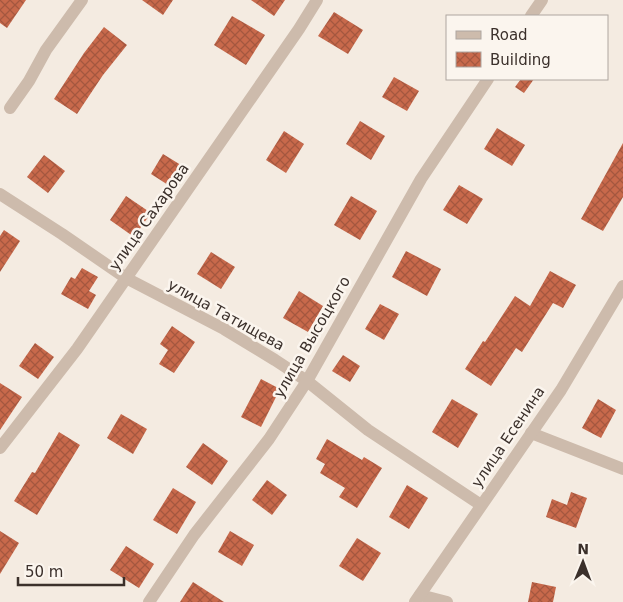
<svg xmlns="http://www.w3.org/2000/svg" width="623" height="602" viewBox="0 0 623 602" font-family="'DejaVu Sans',sans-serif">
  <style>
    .building { fill: url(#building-cross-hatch) }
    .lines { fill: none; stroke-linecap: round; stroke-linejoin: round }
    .street { stroke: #cdbbac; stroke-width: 12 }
    .labels { text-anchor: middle; stroke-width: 5; stroke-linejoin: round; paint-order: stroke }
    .street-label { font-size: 15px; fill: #3b302b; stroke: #fbf5ee }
  </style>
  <defs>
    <pattern id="building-cross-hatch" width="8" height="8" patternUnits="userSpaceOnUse" patternTransform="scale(1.25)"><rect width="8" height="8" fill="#c8694b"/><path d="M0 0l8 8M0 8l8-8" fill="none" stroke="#a4573f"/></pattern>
  </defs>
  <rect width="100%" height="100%" fill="#f4ebe1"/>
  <!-- building -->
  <g class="building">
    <path d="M 0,0 L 26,0 L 7,28 L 0,23 Z"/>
    <path d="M 142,0 L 173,0 L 163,15 Z"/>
    <path d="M 251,0 L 285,0 L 274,16 Z"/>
    <path d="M 334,12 L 363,30 L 348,54 L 318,36 Z"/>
    <path d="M 232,16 L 265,35 L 246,65 L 214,45 Z"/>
    <path d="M 104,27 L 127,45 L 103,75 L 77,114 L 54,99 L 84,53 Z"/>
    <path d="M 394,77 L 419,91 L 407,111 L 382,97 Z"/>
    <path d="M 521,79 L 534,79 L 524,93 L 515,87 Z"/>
    <path d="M 360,121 L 385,136 L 371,160 L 346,144 Z"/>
    <path d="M 497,128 L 525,145 L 512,166 L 484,149 Z"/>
    <path d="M 284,131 L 304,144 L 286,173 L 266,160 Z"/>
    <path d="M 623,143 L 623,197 L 603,231 L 581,219 Z"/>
    <path d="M 163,154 L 189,170 L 176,190 L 151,174 Z"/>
    <path d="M 44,155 L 65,171 L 48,193 L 27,177 Z"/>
    <path d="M 459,185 L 483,199 L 467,224 L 443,210 Z"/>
    <path d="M 126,196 L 151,213 L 134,237 L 110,220 Z"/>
    <path d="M 351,196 L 377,211 L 360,240 L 334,225 Z"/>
    <path d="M 4,230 L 20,241 L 0,272 L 0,236 Z"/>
    <path d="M 406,251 L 441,269 L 427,296 L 392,277 Z"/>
    <path d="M 211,252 L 235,267 L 221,289 L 197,274 Z"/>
    <path d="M 82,268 L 98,277 L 89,291 L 96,295 L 88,309 L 61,294 L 71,277 L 75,279 Z"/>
    <path d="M 550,271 L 576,285 L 563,308 L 553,303 L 522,352 L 516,348 L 491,386 L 465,369 L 483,341 L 485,342 L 515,296 L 530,306 Z"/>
    <path d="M 299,291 L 323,306 L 308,332 L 283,318 Z"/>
    <path d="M 380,304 L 399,314 L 384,340 L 365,329 Z"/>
    <path d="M 172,326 L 195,342 L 174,373 L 159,364 L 168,350 L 160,344 Z"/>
    <path d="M 35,343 L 54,357 L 38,379 L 19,366 Z"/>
    <path d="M 343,355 L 360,366 L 350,382 L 332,371 Z"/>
    <path d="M 261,379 L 280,389 L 261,427 L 241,417 Z"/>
    <path d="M 0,383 L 22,397 L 0,430 Z"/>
    <path d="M 452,399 L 478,414 L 458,448 L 432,432 Z"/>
    <path d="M 598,399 L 616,410 L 601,438 L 582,428 Z"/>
    <path d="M 121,414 L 147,429 L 133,454 L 107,438 Z"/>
    <path d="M 59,432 L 80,445 L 37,515 L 14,501 L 32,472 L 35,473 Z"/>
    <path d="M 327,439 L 362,460 L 364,457 L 382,468 L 357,508 L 339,497 L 345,488 L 320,473 L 325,464 L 316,459 Z"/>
    <path d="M 203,443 L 228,461 L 212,485 L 186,467 Z"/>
    <path d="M 267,480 L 287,495 L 272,515 L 252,500 Z"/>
    <path d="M 407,485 L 428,498 L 409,529 L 389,517 Z"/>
    <path d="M 173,488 L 196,502 L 177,534 L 153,520 Z"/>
    <path d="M 571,492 L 587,498 L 576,528 L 546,517 L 552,499 L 567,505 Z"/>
    <path d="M 0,531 L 19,543 L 0,574 Z"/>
    <path d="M 230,531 L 254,545 L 242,566 L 218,552 Z"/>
    <path d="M 357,538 L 381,553 L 363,581 L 339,566 Z"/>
    <path d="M 126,546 L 154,564 L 139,588 L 110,570 Z"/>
    <path d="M 193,582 L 224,602 L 180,602 Z"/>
    <path d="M 532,582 L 556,587 L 553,602 L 528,602 Z"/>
  </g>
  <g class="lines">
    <!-- street -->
    <g class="street">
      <path d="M 531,16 L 542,0"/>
      <path d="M 10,108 L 29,81 L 46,50 L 82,0"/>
      <path d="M 0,194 L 62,234 L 126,278 L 224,329 L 275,360 L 307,381 L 368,430 L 481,505"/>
      <path d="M 531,433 L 623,469"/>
      <path d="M 0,448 L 77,349 L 299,29 L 317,0"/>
      <path d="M 420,595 L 447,602"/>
      <path d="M 149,602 L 194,535 L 269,439 L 307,381 L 421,179 L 488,79"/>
      <path d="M 415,602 L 561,390 L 623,286"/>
    </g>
  </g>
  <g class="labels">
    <!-- street labels -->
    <g class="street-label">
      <text transform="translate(149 217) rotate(-55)" y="5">улица Сахарова</text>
      <text transform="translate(226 315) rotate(29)" y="5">улица Татищева</text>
      <text transform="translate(312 337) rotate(-60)" y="5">улица Высоцкого</text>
      <text transform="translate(508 437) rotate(-56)" y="5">улица Есенина</text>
    </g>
  </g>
  <!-- legend -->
  <rect x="446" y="15" width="162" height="65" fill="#fbf5ee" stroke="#aea6a0"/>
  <rect x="456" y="31" width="25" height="8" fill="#cdbbac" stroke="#aea6a0"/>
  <text x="490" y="40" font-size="15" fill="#3b302b">Road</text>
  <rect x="456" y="52" width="25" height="15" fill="url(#building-cross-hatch)" stroke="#aea6a0"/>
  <text x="490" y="65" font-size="15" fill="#3b302b">Building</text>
  <!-- north arrow -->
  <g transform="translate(583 562) rotate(1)" stroke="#fbf5ee" stroke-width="4" paint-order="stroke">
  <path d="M0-4L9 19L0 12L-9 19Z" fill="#3b302b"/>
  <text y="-8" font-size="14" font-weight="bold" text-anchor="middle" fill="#3b302b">N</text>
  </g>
  <!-- scale -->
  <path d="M18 577v8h106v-8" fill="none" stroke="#3b302b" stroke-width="2.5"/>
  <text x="25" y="577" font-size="15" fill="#3b302b" stroke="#fbf5ee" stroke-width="4" paint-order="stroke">50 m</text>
</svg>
